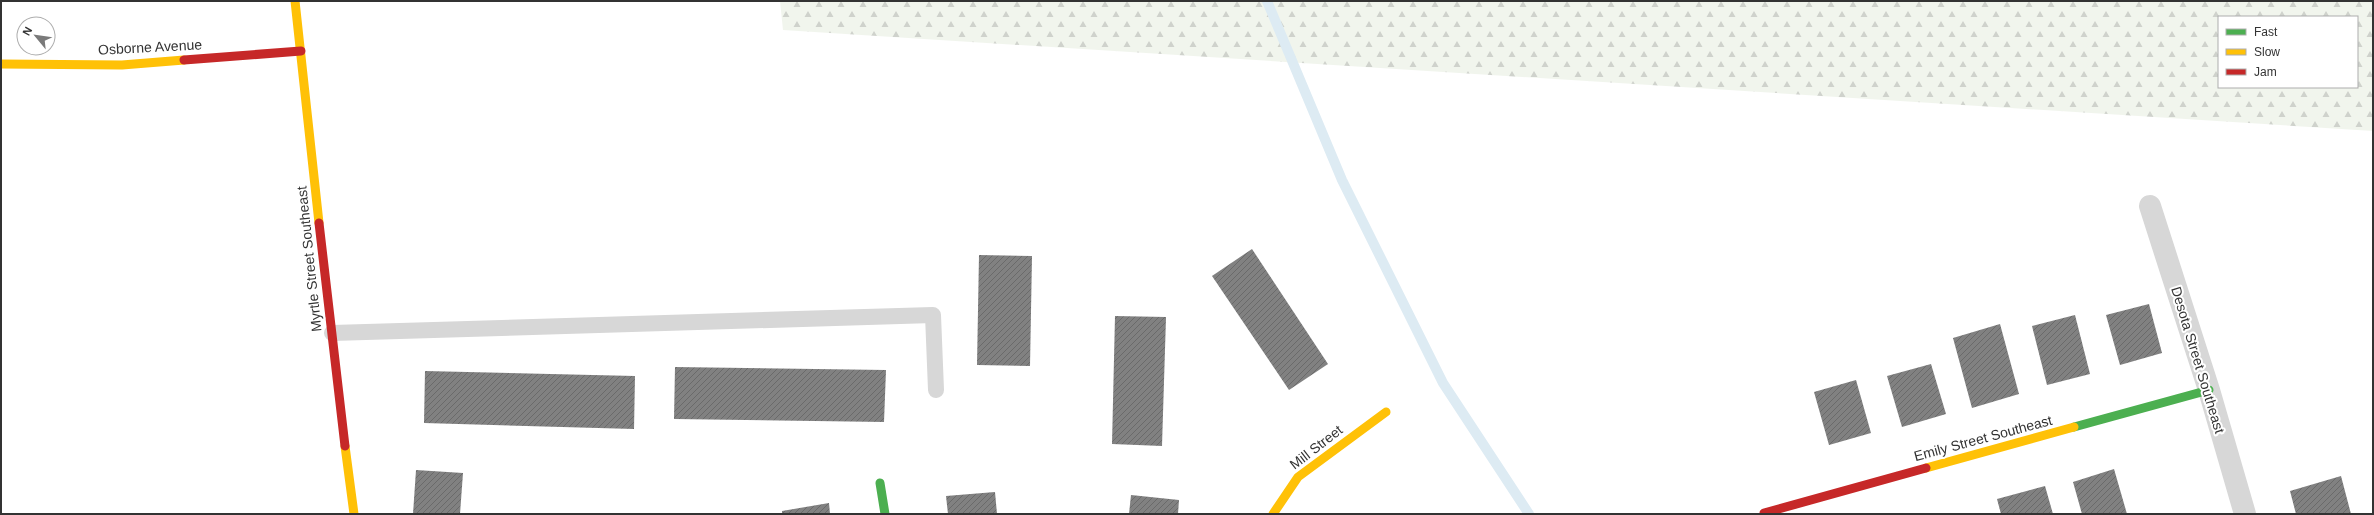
<svg xmlns="http://www.w3.org/2000/svg" width="2374" height="515" viewBox="0 0 2374 515" font-family="Arial,sans-serif">
  <style>
    .forest { fill: url(#forest-firs); fill-rule: evenodd }
    .lines { fill: none; stroke-linecap: round; stroke-linejoin: round }
    .stream { stroke: #ddebf3; stroke-width: 10 }
    .building { fill: url(#building-hatch) }
    .lane { stroke: #d7d7d7; stroke-width: 16 }
    .street { stroke: #d7d7d7; stroke-width: 22 }
    .fast { stroke: #4caf50; stroke-width: 9 }
    .slow { stroke: #ffc107; stroke-width: 9 }
    .jam { stroke: #c62828; stroke-width: 9 }
    .labels { text-anchor: middle; stroke-width: 4; stroke-linejoin: round; paint-order: stroke }
    .street-label { font-size: 14px; fill: #333; stroke: #fff }
  </style>
  <defs>
    <pattern id="forest-firs" width="22" height="20" patternUnits="userSpaceOnUse"><rect width="22" height="20" fill="#f1f5ed"/><path d="M5 1l3.5 6h-7zM16 11l3.5 6h-7z" fill="#cfd2cc"/></pattern>
    <pattern id="building-hatch" width="6" height="6" patternUnits="userSpaceOnUse"><rect width="6" height="6" fill="#818181"/><path d="M-1 1l2-2M0 6l6-6M5 7l2-2" fill="none" stroke="#6a6a6a"/></pattern>
  </defs>
  <rect width="100%" height="100%" fill="#fff"/>
  <!-- forest -->
  <path class="forest" d="M 780,1 L 2373,1 L 2373,131 L 783,30 ZM 2219,17 L 2357,17 L 2357,87 L 2219,87 Z"/>
  <g class="lines">
    <!-- stream -->
    <path class="stream" d="M 1267,1 L 1342,180 L 1443,383 L 1529,514"/>
  </g>
  <!-- building -->
  <g class="building">
    <path d="M 1252,249 L 1328,364 L 1289,390 L 1212,276 Z"/>
    <path d="M 979,255 L 1032,256 L 1030,366 L 977,365 Z"/>
    <path d="M 2149,304 L 2162,353 L 2120,365 L 2106,315 Z"/>
    <path d="M 2075,315 L 2090,374 L 2047,385 L 2032,326 Z"/>
    <path d="M 1115,316 L 1166,317 L 1162,446 L 1112,444 Z"/>
    <path d="M 2000,324 L 2019,394 L 1972,408 L 1953,338 Z"/>
    <path d="M 1931,364 L 1946,414 L 1902,427 L 1887,376 Z"/>
    <path d="M 675,367 L 886,370 L 884,422 L 674,419 Z"/>
    <path d="M 425,371 L 635,376 L 634,429 L 424,423 Z"/>
    <path d="M 1856,380 L 1871,433 L 1829,445 L 1814,392 Z"/>
    <path d="M 2114,469 L 2127,514 L 2082,514 L 2073,482 Z"/>
    <path d="M 416,470 L 463,473 L 460,514 L 413,514 Z"/>
    <path d="M 2341,476 L 2351,514 L 2296,514 L 2290,491 Z"/>
    <path d="M 2045,486 L 2053,514 L 2001,514 L 1997,499 Z"/>
    <path d="M 995,492 L 997,514 L 948,514 L 946,496 Z"/>
    <path d="M 1131,495 L 1179,500 L 1178,514 L 1129,514 Z"/>
    <path d="M 829,503 L 830,514 L 782,514 L 782,511 Z"/>
  </g>
  <g class="lines">
    <!-- lane -->
    <path class="lane" d="M 332,333 L 933,315 L 936,390"/>
    <!-- street -->
    <path class="street" d="M 2150,206 L 2209,390 L 2245,514"/>
    <!-- fast -->
    <g class="fast">
      <path d="M 2074,427 L 2209,390"/>
      <path d="M 880,483 L 885,514"/>
    </g>
    <!-- slow -->
    <g class="slow">
      <path d="M 295,1 L 319,223"/>
      <path d="M 1,64 L 122,65 L 184,60"/>
      <path d="M 345,446 L 354,514"/>
      <path d="M 1926,468 L 2074,427"/>
      <path d="M 1273,514 L 1298,477 L 1386,412"/>
    </g>
    <!-- jam -->
    <g class="jam">
      <path d="M 184,60 L 301,51"/>
      <path d="M 319,223 L 345,446"/>
      <path d="M 1764,513 L 1926,468"/>
    </g>
  </g>
  <g class="labels">
    <!-- street labels -->
    <g class="street-label">
      <text transform="translate(150 47) rotate(-3)" y="5">Osborne Avenue</text>
      <text transform="translate(309 259) rotate(-96)" y="5">Myrtle Street Southeast</text>
      <text transform="translate(2198 360) rotate(73)" y="5">Desota Street Southeast</text>
      <text transform="translate(1983 438) rotate(-15)" y="5">Emily Street Southeast</text>
      <text transform="translate(1316 447) rotate(-38)" y="5">Mill Street</text>
    </g>
  </g>
  <!-- border -->
  <rect width="2374" height="515" fill="none" stroke="#333333" stroke-width="4"/>
  <!-- legend -->
  <rect x="2218" y="16" width="140" height="72" fill="#ffffff" stroke="#adadad"/>
  <rect x="2226" y="29" width="20" height="6" fill="#4caf50" stroke="#adadad"/>
  <text x="2254" y="36" font-size="12" fill="#333333">Fast</text>
  <rect x="2226" y="49" width="20" height="6" fill="#ffc107" stroke="#adadad"/>
  <text x="2254" y="56" font-size="12" fill="#333333">Slow</text>
  <rect x="2226" y="69" width="20" height="6" fill="#c62828" stroke="#adadad"/>
  <text x="2254" y="76" font-size="12" fill="#333333">Jam</text>
  <!-- north arrow -->
  <g transform="translate(36 36) rotate(299)"><circle r="19" fill="#ffffff" stroke="#adadad"/>
  <path d="M0-3L7 15L0 10L-7 15Z" fill="#7a7a7a"/>
  <text y="-6" font-size="11" font-weight="bold" text-anchor="middle" fill="#333333">N</text>
  </g>
</svg>
